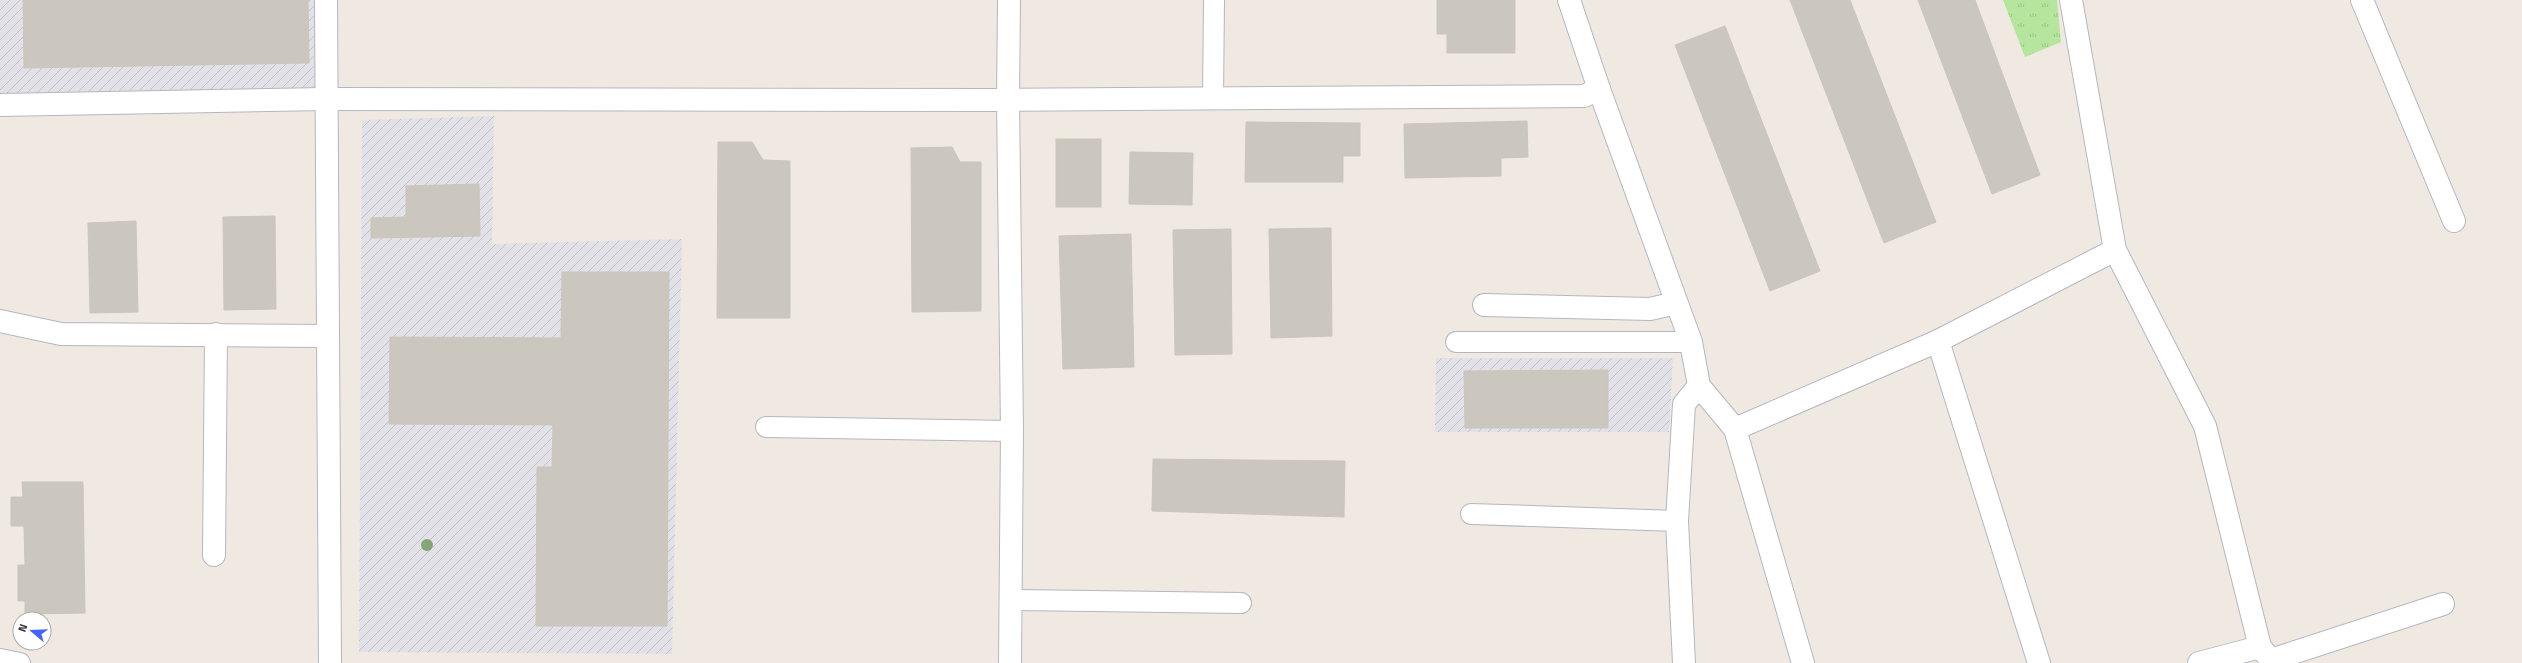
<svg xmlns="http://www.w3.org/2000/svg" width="2522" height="663" viewBox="0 0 2522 663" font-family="'Titillium Web',sans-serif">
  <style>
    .industrial { fill: url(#industrial-furrows) }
    .park { fill: url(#park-tufts) }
    .building { fill: #cbc7bf; stroke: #cbc5ba }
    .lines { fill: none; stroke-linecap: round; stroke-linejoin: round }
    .lane-casing { stroke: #b4b7c1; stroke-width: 22 }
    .street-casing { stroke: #b4b7c1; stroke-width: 24 }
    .lane { stroke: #fff; stroke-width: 20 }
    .street { stroke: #fff; stroke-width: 22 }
    .tree { fill: #84a574 }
  </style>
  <defs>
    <pattern id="industrial-furrows" width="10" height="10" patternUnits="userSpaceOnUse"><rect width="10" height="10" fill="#e3e1e8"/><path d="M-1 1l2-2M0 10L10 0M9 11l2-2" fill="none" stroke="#c3c1c7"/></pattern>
    <pattern id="park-tufts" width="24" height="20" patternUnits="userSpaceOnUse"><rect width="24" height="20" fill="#b6e59e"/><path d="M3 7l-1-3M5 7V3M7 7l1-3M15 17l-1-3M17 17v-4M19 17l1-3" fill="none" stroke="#9dc588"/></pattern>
  </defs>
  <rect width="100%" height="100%" fill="#efe9e1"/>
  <!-- industrial -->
  <g class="industrial">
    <path d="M 0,0 L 321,0 L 322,88 L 0,94 Z"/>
    <path d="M 494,116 L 492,244 L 682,239 L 672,654 L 359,652 L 362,120 Z"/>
    <path d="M 1436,358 L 1673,358 L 1669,432 L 1435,432 Z"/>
  </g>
  <!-- park -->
  <path class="park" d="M 2003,0 L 2057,0 L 2061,42 L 2025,57 Z"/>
  <!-- building -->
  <g class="building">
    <path d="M 23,0 L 308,0 L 309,63 L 24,68 Z"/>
    <path d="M 1437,0 L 1515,0 L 1515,53 L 1447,53 L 1447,34 L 1437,34 Z"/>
    <path d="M 1790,0 L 1850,0 L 1936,222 L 1884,243 Z"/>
    <path d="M 1918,0 L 1975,0 L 2040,175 L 1992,194 Z"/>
    <path d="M 1725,26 L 1820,271 L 1770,291 L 1675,45 Z"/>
    <path d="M 1527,121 L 1528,157 L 1501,158 L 1501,176 L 1405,178 L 1404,124 Z"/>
    <path d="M 1246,122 L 1360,123 L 1360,156 L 1343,156 L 1343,182 L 1245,182 Z"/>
    <rect x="1056" y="139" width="45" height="68"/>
    <path d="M 718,142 L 752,142 L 763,160 L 790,161 L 790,318 L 717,318 Z"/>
    <path d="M 952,147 L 960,162 L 981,162 L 981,311 L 912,312 L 911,148 Z"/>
    <path d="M 1130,152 L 1193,153 L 1192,205 L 1129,204 Z"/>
    <path d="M 479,184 L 480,236 L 371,238 L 371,218 L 406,217 L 406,186 Z"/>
    <path d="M 275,216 L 276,309 L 224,310 L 223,217 Z"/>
    <path d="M 136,221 L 138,312 L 90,313 L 88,223 Z"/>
    <path d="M 1331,228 L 1332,336 L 1271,338 L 1269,229 Z"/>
    <path d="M 1231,229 L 1232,354 L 1175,355 L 1173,230 Z"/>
    <path d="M 1131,234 L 1134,367 L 1063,369 L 1059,236 Z"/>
    <path d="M 562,272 L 669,272 L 667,626 L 536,626 L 537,467 L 552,467 L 553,425 L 389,424 L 390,337 L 561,338 Z"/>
    <path d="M 1608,370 L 1608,428 L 1465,428 L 1464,371 Z"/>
    <path d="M 1153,459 L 1345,461 L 1344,517 L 1152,511 Z"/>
    <path d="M 22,482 L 83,482 L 85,613 L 25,614 L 25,601 L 18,601 L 18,565 L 25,565 L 24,526 L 11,526 L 11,497 L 23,497 Z"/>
  </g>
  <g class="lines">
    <!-- lane casing -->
    <g class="lane-casing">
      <g id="lane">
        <path d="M 1213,99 L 1214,0"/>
        <path d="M 1456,342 L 1691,342"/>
        <path d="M 766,427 L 1012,431"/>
        <path d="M 1471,514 L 1677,521"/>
        <path d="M 1010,600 L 1241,603"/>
        <path d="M 0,659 L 20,663"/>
      </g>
    </g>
    <!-- street casing -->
    <g class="street-casing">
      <g id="street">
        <path d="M 326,0 L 330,663"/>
        <path d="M 1009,0 L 1008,99 L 1012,431 L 1010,663"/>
        <path d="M 1569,0 L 1599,89 L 1691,342 L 1699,386 L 1735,429 L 1803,663"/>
        <path d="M 2071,0 L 2115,250 L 2205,426 L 2260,647 L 2199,663"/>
        <path d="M 2362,0 L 2454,221"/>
        <path d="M 0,105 L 326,99 L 992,100 L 1584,96 L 1599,89"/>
        <path d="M 1484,305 L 1650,309 L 1676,303"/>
        <path d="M 0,321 L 61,334 L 327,336"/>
        <path d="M 1938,341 L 2039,663"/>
        <path d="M 1735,429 L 1938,341 L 2115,250"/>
        <path d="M 214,555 L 216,334"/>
        <path d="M 2260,647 L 2271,660 L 2443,604"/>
        <path d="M 1684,663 L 1677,521 L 1684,404 L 1699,386"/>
      </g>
    </g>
    <!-- lane -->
    <use href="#lane" class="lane"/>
    <!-- street -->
    <use href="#street" class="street"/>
  </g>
  <!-- trees -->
  <circle class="tree" cx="427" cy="545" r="6"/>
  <!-- north arrow -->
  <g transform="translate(32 631) rotate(289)"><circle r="19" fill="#ffffff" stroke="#ababab"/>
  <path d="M0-3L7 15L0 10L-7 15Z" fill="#4264fb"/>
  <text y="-6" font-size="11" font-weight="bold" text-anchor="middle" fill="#2e2e2e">N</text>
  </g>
</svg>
